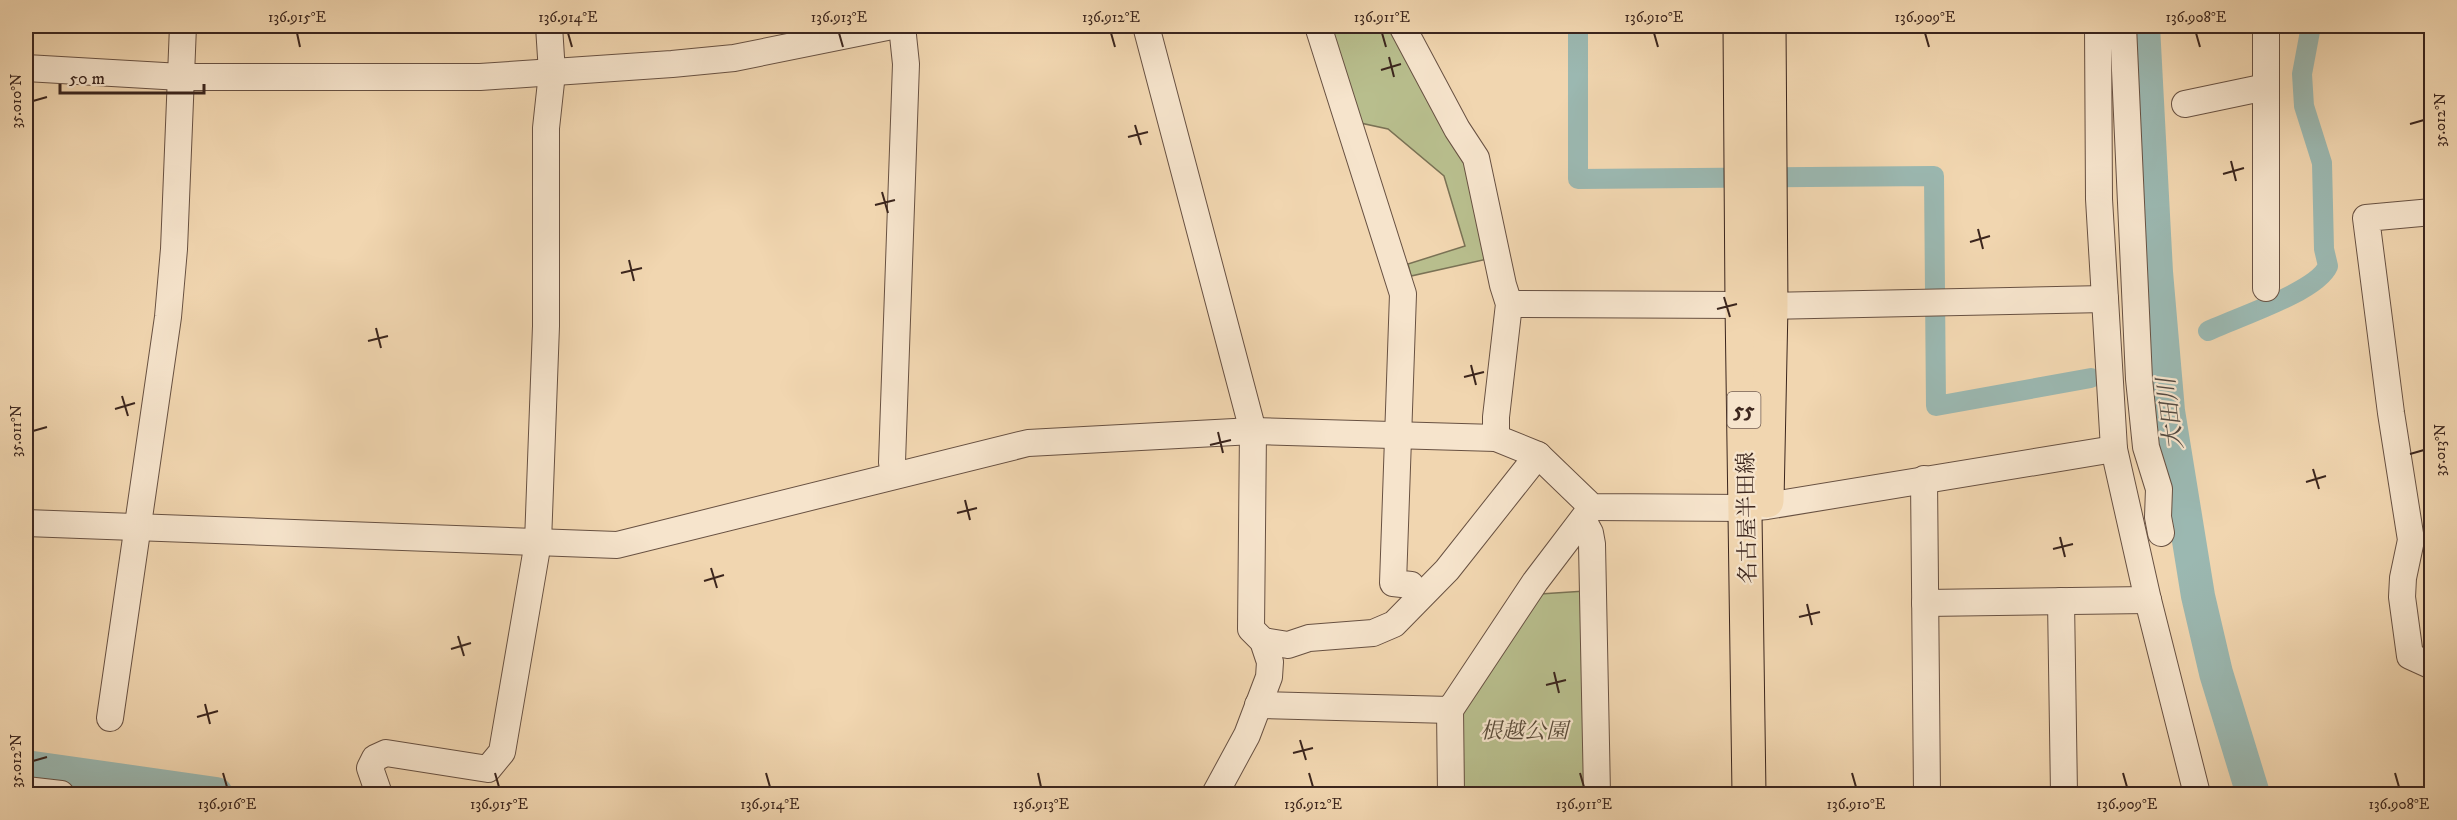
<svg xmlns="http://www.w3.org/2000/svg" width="2457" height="820" viewBox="0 0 2457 820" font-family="'IM FELL DW Pica','Noto Serif JP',serif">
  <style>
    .green { fill: #b8be8d; stroke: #7a7255; stroke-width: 1.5 }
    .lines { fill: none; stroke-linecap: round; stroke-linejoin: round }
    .canal { stroke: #9bb8b1; stroke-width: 20 }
    .river { stroke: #9bb8b1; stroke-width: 34 }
    .minor-casing { stroke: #685142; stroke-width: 28 }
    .major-casing { stroke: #3b251d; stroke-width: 35 }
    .minor { stroke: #f6e4cc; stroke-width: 26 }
    .major { stroke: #f1d6b0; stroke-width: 33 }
    .ticks { fill: none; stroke: #3b251d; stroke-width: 2 }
    .labels { text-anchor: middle; stroke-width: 4.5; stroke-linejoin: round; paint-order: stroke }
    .shield { fill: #f6e4cc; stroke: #735e52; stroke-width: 1.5 }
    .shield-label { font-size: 21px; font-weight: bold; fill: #3b251d }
    .street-label { font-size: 22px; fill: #3b251d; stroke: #f6e4cc }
    .park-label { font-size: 22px; font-style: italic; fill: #5a4b39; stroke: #f6e4cc }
    .water-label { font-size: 24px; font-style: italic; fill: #534a42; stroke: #f6e4cc }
    .neatline { fill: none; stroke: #3b251d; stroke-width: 2 }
    .ticks-label { font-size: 15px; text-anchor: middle; fill: #3b251d }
  </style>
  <rect width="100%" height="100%" fill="#f1d6b0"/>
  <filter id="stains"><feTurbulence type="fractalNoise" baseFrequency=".00333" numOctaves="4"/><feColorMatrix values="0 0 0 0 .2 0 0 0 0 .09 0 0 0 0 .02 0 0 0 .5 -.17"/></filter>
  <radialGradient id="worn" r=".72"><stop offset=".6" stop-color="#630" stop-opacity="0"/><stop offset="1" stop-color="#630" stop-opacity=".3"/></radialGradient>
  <!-- green -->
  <g class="green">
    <path d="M 1330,26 L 1397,26 L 1471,164 L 1492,258 L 1411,276 L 1408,264 L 1465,246 L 1444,176 L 1388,129 L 1356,122 Z"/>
    <path d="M 1585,591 L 1590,794 L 1461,794 L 1459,710 L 1540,594 Z"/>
  </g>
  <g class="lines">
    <!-- canal -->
    <g class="canal">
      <path d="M 1578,26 L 1578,179 L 1934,176 L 1936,406 L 2091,378"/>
      <path d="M 2208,331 C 2235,318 2317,292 2328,266 L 2324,249 L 2322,163 L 2304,106 L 2302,74 L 2311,26"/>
    </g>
    <!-- river -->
    <g class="river">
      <path d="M 2143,26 L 2156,272 L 2168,411 L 2198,596 L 2216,673 L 2253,794"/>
      <path d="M 26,767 L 216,794"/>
    </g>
    <!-- minor casing -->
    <g class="minor-casing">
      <g id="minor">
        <path d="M 1146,26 L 1253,431 L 1251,629 L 1263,641 L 1270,662 L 1269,677 L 1247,735 L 1215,794"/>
        <path d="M 1318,26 L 1403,294 L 1393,583 L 1411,585"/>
        <path d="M 1402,26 L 1457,129 L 1476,158 L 1503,285 L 1509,304 L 1496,417 L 1496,438 L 1538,455 L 1592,507 L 1746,508 L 1767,506 L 2114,449"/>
        <path d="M 2098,26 L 2099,199 L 2114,449 L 2148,600 L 2197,794"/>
        <path d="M 2123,26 L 2139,379 L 2146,447 L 2159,489 L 2158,517 L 2161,533"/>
        <path d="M 26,68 L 181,77 L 480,77 L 672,64 L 734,58 L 892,26"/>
        <path d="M 2185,104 L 2266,87"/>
        <path d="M 2432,212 L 2366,218 L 2391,413 L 2411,540 L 2403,578 L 2402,597 L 2410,656 L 2432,666"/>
        <path d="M 2266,288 L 2266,26"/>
        <path d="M 1509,304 L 1742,305"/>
        <path d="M 1771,306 L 2105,299"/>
        <path d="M 894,475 L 892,462 L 906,64 L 902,26"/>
        <path d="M 1924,479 L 1927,794"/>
        <path d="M 1583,520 L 1590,533 L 1592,544 L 1597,794"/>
        <path d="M 26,523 L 617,545 L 1028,443 L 1253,431 L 1496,438"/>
        <path d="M 2061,601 L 2064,794"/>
        <path d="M 1925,603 L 2148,600"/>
        <path d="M 1263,641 L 1288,645 L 1309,638 L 1373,633 L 1394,624 L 1447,570 L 1538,455"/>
        <path d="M 1258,705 L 1450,710 L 1535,582 L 1592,507"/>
        <path d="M 1450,710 L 1451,794"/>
        <path d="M 110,718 L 168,317 L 174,249 L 183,26"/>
        <path d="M 26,790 L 61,794"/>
        <path d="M 379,794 L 370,768 L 375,758 L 386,753 L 488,769 L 502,752 L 538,542 L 546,326 L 546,128 L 552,73 L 549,26"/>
      </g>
    </g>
    <!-- major casing -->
    <g class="major-casing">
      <g id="major">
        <path d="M 1740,26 L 1742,305 L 1749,794"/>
        <path d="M 1767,501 L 1771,306 L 1769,26"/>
      </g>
    </g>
    <!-- minor -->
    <use href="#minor" class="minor"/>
    <!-- major -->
    <use href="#major" class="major"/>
  </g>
  <!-- ticks -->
  <path class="ticks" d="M 297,33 L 300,47M 568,33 L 572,47M 839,33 L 843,47M 1111,33 L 1115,47M 1382,33 L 1386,47M 1654,33 L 1658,47M 1925,33 L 1929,47M 2196,33 L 2200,47M 1389,57 L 1394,77M 1381,70 L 1401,64M 33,101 L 47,97M 2410,124 L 2424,120M 1135,125 L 1141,145M 1128,137 L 1148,132M 2231,161 L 2236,181M 2223,174 L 2244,168M 882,192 L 888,213M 875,205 L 895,200M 1978,229 L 1983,249M 1970,242 L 1990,236M 629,260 L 634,281M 621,273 L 642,268M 1724,297 L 1730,317M 1717,309 L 1737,304M 376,328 L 381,348M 368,341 L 388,336M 1471,365 L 1476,385M 1464,377 L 1484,372M 122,396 L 128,416M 115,409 L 135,403M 33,431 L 47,427M 1218,432 L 1223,453M 1210,445 L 1231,440M 2410,454 L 2424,450M 2313,469 L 2319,489M 2306,482 L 2326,476M 965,500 L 970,520M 957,513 L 977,508M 2060,537 L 2065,557M 2053,549 L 2073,544M 711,568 L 717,588M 704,581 L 724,575M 1807,604 L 1812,625M 1799,617 L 1820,612M 458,636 L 464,656M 451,649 L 471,643M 1554,672 L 1559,693M 1546,685 L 1566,680M 205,704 L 210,724M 197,717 L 218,711M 1300,740 L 1306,760M 1293,753 L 1313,748M 33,761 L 47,757M 223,773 L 227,787M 495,773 L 499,787M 766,773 L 770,787M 1038,773 L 1041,787M 1309,773 L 1313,787M 1580,773 L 1584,787M 1852,773 L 1856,787M 2123,773 L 2127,787M 2395,773 L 2399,787"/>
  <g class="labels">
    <!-- shield labels -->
    <rect class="shield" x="1727.5" y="392" width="33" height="36" rx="4.5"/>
    <g class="shield-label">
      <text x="1744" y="417">55</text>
    </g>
    <!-- street labels -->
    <g class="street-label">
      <text transform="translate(1746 518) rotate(-91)" y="8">名古屋半田線</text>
    </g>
    <!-- park labels -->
    <g class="park-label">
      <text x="1524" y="738">根越公園</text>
    </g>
    <!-- water labels -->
    <g class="water-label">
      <text transform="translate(2170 414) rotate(-97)" y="8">大田川</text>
    </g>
  </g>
  <!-- margin -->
  <rect width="2457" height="820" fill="none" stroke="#f1d6b0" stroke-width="66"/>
  <!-- scale -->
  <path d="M60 84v9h144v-9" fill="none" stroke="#3b251d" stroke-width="3"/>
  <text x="69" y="84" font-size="18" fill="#3b251d" stroke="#f6e4cc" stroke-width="4.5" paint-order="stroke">50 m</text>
  <rect x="33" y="33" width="2391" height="754" class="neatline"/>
  <g class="ticks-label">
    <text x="297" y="22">136.915°E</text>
    <text x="568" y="22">136.914°E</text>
    <text x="839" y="22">136.913°E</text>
    <text x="1111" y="22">136.912°E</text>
    <text x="1382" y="22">136.911°E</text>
    <text x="1654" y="22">136.910°E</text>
    <text x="1925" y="22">136.909°E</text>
    <text x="2196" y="22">136.908°E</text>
    <text transform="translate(16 101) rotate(-90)" y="5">35.010°N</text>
    <text transform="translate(2440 120) rotate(-90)" y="5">35.012°N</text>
    <text transform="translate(16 431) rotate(-90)" y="5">35.011°N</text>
    <text transform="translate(2440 450) rotate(-90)" y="5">35.013°N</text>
    <text transform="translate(16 761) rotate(-90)" y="5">35.012°N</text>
    <text x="227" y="809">136.916°E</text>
    <text x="499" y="809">136.915°E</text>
    <text x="770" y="809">136.914°E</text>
    <text x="1041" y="809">136.913°E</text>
    <text x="1313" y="809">136.912°E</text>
    <text x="1584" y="809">136.911°E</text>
    <text x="1856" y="809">136.910°E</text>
    <text x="2127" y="809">136.909°E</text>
    <text x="2399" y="809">136.908°E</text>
  </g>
  <rect width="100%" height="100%" filter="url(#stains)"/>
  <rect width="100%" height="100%" fill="url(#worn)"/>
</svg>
